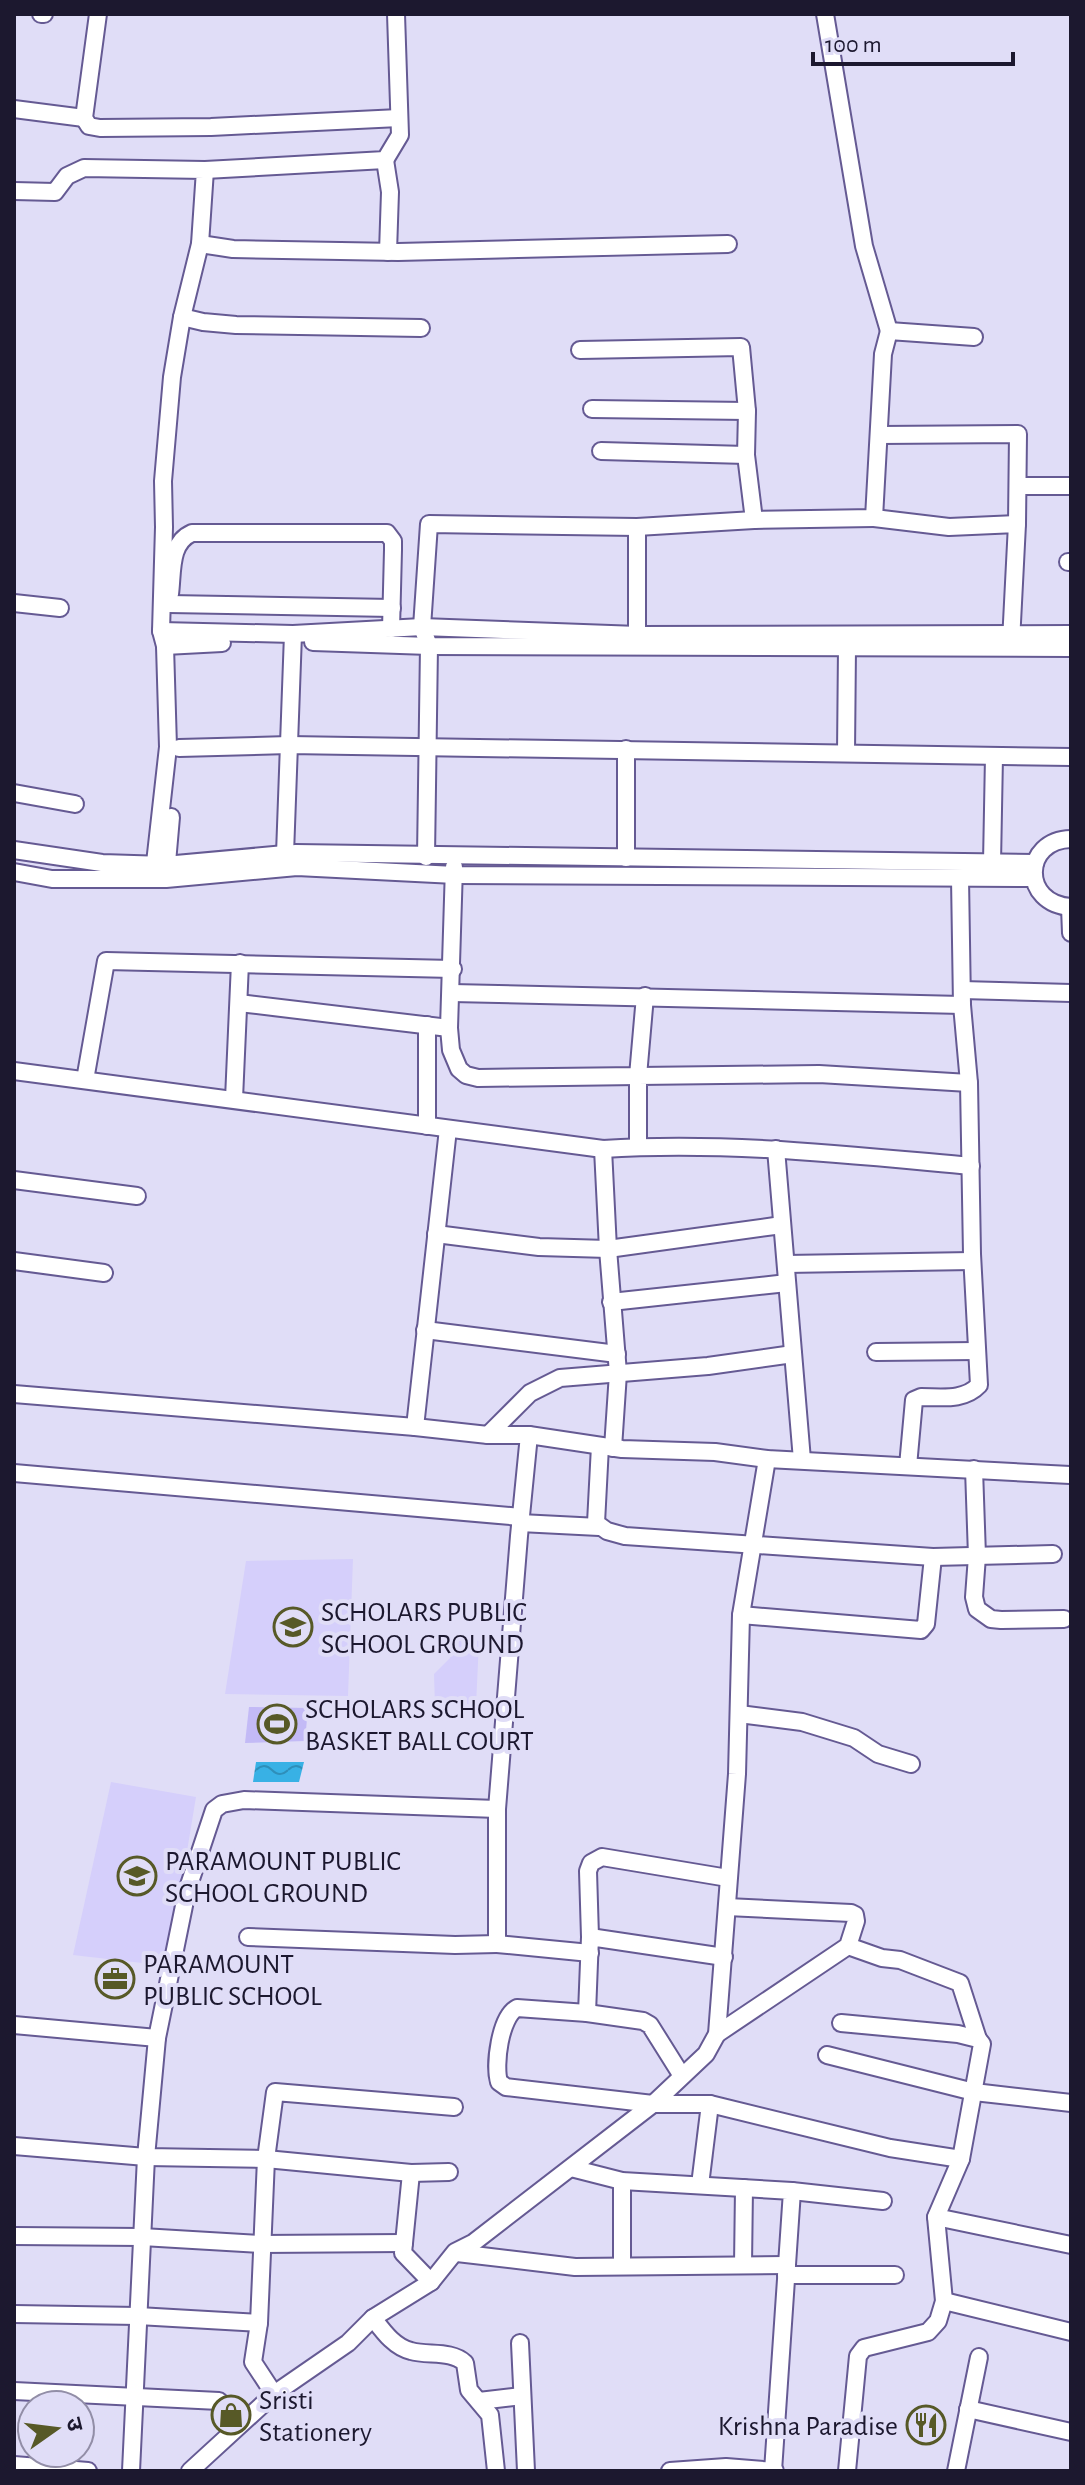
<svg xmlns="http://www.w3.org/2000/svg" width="1085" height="2485" viewBox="0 0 1085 2485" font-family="'Alegreya Sans','Noto Sans Devanagari',sans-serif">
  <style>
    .built { fill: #d5cffb }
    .pitch { fill: #c3baf6 }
    .water { fill: url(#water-waves) }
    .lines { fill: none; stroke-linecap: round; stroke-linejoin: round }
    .minor-casing { stroke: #655a93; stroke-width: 20 }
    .minor { stroke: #fff; stroke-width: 16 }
    .labels { text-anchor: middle; stroke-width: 8; stroke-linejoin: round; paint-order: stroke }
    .poi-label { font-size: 28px; fill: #1c182f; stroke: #e0ddf7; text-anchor: start }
  </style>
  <defs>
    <pattern id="water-waves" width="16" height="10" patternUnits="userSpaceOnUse" patternTransform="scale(2)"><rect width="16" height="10" fill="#38b1e5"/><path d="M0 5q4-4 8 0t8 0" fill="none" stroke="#2e8fba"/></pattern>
  </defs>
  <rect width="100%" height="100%" fill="#e0ddf7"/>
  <!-- built -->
  <g class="built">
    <path d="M 353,1559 L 348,1696 L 225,1694 L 246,1561 Z"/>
    <path d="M 449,1640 L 479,1641 L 476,1706 L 435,1706 L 434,1674 L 450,1658 Z"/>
    <path d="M 111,1782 L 196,1797 L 168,1966 L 73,1955 Z"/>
  </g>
  <!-- pitch -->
  <path class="pitch" d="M 249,1707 L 308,1708 L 305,1741 L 245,1743 Z"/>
  <!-- water -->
  <path class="water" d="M 256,1762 L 304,1762 L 299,1782 L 253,1782 Z"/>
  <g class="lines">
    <!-- minor casing -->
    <g class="minor-casing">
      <g id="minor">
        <path d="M 41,14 L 44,14"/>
        <path d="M 98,14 L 84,118 L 89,126 L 100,128 L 211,127 L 399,118"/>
        <path d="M 825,14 L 864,246 L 889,331"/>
        <path d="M 14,109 L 84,118"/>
        <path d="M 385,160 L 390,192 L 388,252"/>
        <path d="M 205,170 L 385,160 L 400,135 L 396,14"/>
        <path d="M 14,191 L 55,192 L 67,176 L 84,168 L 205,170 L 200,244 L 182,317 L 172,377 L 163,481 L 164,527 L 161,631 L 165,646 L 168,747 L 154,872"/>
        <path d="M 200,244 L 233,249 L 398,252 L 728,244"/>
        <path d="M 182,317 L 203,322 L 236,325 L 421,328"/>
        <path d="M 580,350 L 741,347 L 747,411 L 746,455 L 754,520"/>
        <path d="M 592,409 L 747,411"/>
        <path d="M 879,435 L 1018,434 L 1017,524"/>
        <path d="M 601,451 L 746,455"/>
        <path d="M 1019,486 L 1071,486"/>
        <path d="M 874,518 L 949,527 L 1017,524 L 1011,642"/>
        <path d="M 1068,562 L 1071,562"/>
        <path d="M 170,594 C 173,572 169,543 192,533 L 387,533 L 393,541 L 393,550 L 391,629"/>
        <path d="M 14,603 L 60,608"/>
        <path d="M 169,604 L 392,608"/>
        <path d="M 161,631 L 293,634 L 422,627 L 638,635 L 1071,634"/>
        <path d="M 313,642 L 429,646 L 1071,648"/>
        <path d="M 637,645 L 637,527"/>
        <path d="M 165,646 L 222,643"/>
        <path d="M 179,748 L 289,745 L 1071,757"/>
        <path d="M 846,753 L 847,647"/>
        <path d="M 14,793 L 75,804"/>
        <path d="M 1071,839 C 1022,840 1021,904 1071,907"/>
        <path d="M 14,850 L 102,863 L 165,865 L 296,853 L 1035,863"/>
        <path d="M 285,854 L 293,634"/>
        <path d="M 426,857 L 429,646 L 422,627 L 429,524 L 637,527 L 754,520 L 874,518 L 883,354 L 889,331 L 974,337"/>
        <path d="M 626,858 L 626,749"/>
        <path d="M 992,863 L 994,756"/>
        <path d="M 454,867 L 449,1028 L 451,1050 L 459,1069 L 466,1075 L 478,1078 L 638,1076 L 645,996"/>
        <path d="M 14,872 L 52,879 L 166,879 L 297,867 L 455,875 L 1034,878"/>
        <path d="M 166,874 L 171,817"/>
        <path d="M 1070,907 L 1071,933"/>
        <path d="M 962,990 L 1071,993"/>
        <path d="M 452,993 L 962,1005"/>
        <path d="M 239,1003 L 449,1028"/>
        <path d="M 427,1025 L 427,1126"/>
        <path d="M 14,1071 L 603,1149 C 726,1141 849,1155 971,1166"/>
        <path d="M 85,1080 L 106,961 L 453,969"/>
        <path d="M 234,1099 L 240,963"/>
        <path d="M 638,1147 L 638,1076 L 819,1074 L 969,1083"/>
        <path d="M 603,1149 L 608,1249 L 618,1373 L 613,1448"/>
        <path d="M 776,1149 L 802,1460"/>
        <path d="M 14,1180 L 137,1196"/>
        <path d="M 436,1234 L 539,1247 L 608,1249 L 782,1225"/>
        <path d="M 14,1261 L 104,1273"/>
        <path d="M 786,1264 L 972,1261"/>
        <path d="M 611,1302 L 787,1283"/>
        <path d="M 425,1330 L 617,1354"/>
        <path d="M 876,1352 L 977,1351"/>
        <path d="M 14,1394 L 415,1427 L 488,1435 L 529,1435 L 622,1449 L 715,1452 L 767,1459 L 1070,1475"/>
        <path d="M 415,1427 L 448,1129"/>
        <path d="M 488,1435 L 530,1393 L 560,1378 L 708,1366 L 793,1354"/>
        <path d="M 529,1435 L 519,1536 L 497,1809 L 497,1944 L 590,1953"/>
        <path d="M 600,1446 L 596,1523 L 607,1531 L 625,1536 L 933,1557 L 1053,1554"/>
        <path d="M 908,1466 L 914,1400 L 921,1397 C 942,1397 964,1401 979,1385 L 972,1254 L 969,1083 L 962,1005 L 960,878"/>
        <path d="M 974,1469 L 977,1556 L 974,1597 L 977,1609 L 991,1619 L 1001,1620 L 1064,1619"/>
        <path d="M 14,1473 L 521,1517"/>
        <path d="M 520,1523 L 599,1527"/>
        <path d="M 741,1615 L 921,1630 L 926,1624 L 933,1557"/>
        <path d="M 739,1714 L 802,1722 L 854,1738 L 878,1754 L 911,1764"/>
        <path d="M 248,1937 L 455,1945 L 497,1944"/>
        <path d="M 590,1937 L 588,1871 L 591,1863 L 602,1857 L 728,1878"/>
        <path d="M 848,1946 L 882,1958 L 900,1960 L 960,1983 L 978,2039"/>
        <path d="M 587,2013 L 590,1937 L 724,1957"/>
        <path d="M 841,2023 L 958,2034 L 978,2039 L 982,2044 L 961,2159 L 936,2217 L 944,2301 L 938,2321 L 928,2332 L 864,2348 L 858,2356 L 847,2471"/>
        <path d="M 14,2025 L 157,2038"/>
        <path d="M 717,2034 L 848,1946 L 856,1921 L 855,1915 L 851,1913 L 727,1907"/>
        <path d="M 827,2055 L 974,2092 L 1071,2103"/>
        <path d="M 682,2076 L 650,2025 L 643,2021 L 587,2013 L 517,2008 C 500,2017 494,2065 499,2082 L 506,2087 L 653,2104 L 710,2104 L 890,2148 L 961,2159"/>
        <path d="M 14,2146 L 146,2157 L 266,2159 L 411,2173 L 449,2172"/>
        <path d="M 571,2168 L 622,2181 L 792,2191 L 773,2471"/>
        <path d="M 411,2173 L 403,2253 L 431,2282"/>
        <path d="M 622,2181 L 622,2266"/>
        <path d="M 700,2185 L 710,2104"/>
        <path d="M 792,2191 L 883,2201"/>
        <path d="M 936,2217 L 1071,2245"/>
        <path d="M 14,2236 L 142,2237 L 260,2244 L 404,2243"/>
        <path d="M 457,2253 L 575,2267 L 787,2265"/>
        <path d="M 743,2265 L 744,2188"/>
        <path d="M 786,2275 L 895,2275"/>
        <path d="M 944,2301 L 1071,2332"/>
        <path d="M 14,2314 L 138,2316 L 259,2323"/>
        <path d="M 373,2318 C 383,2331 394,2347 411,2351 C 428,2356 451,2350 465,2363 L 469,2390 L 490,2415 L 496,2471"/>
        <path d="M 520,2343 L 526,2471"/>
        <path d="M 14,2391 L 219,2401"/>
        <path d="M 274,2394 L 253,2362 L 259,2323 L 266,2159 L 275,2092 L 454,2107"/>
        <path d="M 479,2401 L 522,2396"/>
        <path d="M 968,2409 L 1071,2432"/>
        <path d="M 14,2465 L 88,2471"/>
        <path d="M 131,2471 L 146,2157 L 157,2038 L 187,1891 L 214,1810 L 222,1804 L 244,1800 L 497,1809"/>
        <path d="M 190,2471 L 274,2394 L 348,2343 L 373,2318 L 431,2282 L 455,2252 L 473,2243 L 653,2104 L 706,2054 L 717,2034 L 737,1774 L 741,1615 L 767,1459"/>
        <path d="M 670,2471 L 726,2467 L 775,2471"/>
        <path d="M 956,2471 L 979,2357"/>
      </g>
    </g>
    <!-- minor -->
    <use href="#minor" class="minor"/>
  </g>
  <!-- icons -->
  <defs>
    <g id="school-ring" transform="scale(2)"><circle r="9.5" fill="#e0ddf7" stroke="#575927" stroke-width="1.5"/><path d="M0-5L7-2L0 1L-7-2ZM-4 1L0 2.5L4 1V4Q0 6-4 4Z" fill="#575927"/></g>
    <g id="stadium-ring" transform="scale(2)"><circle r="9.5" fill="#e0ddf7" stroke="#575927" stroke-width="1.5"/><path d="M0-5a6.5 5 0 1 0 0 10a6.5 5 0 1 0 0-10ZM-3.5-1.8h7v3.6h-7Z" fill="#575927"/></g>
    <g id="office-ring" transform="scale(2)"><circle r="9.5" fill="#e0ddf7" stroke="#575927" stroke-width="1.5"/><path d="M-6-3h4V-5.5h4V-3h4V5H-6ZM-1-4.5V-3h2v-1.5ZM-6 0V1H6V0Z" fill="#575927"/></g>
    <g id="shop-ring" transform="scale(2)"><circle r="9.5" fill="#e0ddf7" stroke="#575927" stroke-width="1.5"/><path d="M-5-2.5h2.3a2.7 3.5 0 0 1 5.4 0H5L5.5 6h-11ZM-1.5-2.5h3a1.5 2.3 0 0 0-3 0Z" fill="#575927"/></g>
    <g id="restaurant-ring" transform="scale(2)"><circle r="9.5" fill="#e0ddf7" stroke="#575927" stroke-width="1.5"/><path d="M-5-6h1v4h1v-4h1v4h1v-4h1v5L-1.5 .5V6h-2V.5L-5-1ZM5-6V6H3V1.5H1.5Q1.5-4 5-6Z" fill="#575927"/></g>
  </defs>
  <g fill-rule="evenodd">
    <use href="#school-ring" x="293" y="1627"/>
    <use href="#stadium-ring" x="277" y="1724"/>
    <use href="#school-ring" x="137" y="1876"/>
    <use href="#office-ring" x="115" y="1979"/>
    <use href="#shop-ring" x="231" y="2415"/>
    <use href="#restaurant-ring" x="926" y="2425"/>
  </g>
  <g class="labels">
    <!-- poi labels -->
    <g class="poi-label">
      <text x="321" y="1621">SCHOLARS PUBLIC<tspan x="321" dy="32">SCHOOL GROUND</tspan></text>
      <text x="305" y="1718">SCHOLARS SCHOOL<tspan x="305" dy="32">BASKET BALL COURT</tspan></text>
      <text x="165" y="1870">PARAMOUNT PUBLIC<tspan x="165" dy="32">SCHOOL GROUND</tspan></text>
      <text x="143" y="1973">PARAMOUNT<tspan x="143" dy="32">PUBLIC SCHOOL</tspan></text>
      <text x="259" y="2409">Sristi<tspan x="259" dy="32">Stationery</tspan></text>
      <text x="898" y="2435" text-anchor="end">Krishna Paradise</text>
    </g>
  </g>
  <!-- border -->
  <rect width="1085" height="2485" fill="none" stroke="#1c182f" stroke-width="32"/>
  <!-- north arrow -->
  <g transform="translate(56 2429) rotate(76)"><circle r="38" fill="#e0ddf7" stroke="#928ea7" stroke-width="2"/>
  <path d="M0-6L14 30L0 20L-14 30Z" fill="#575927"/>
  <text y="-12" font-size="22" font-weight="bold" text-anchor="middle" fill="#1c182f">उ</text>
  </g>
  <!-- scale -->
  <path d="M813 52v12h200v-12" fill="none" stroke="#1c182f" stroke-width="4"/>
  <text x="825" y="52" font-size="24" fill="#1c182f" stroke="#e0ddf7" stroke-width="6" paint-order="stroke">100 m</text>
</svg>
